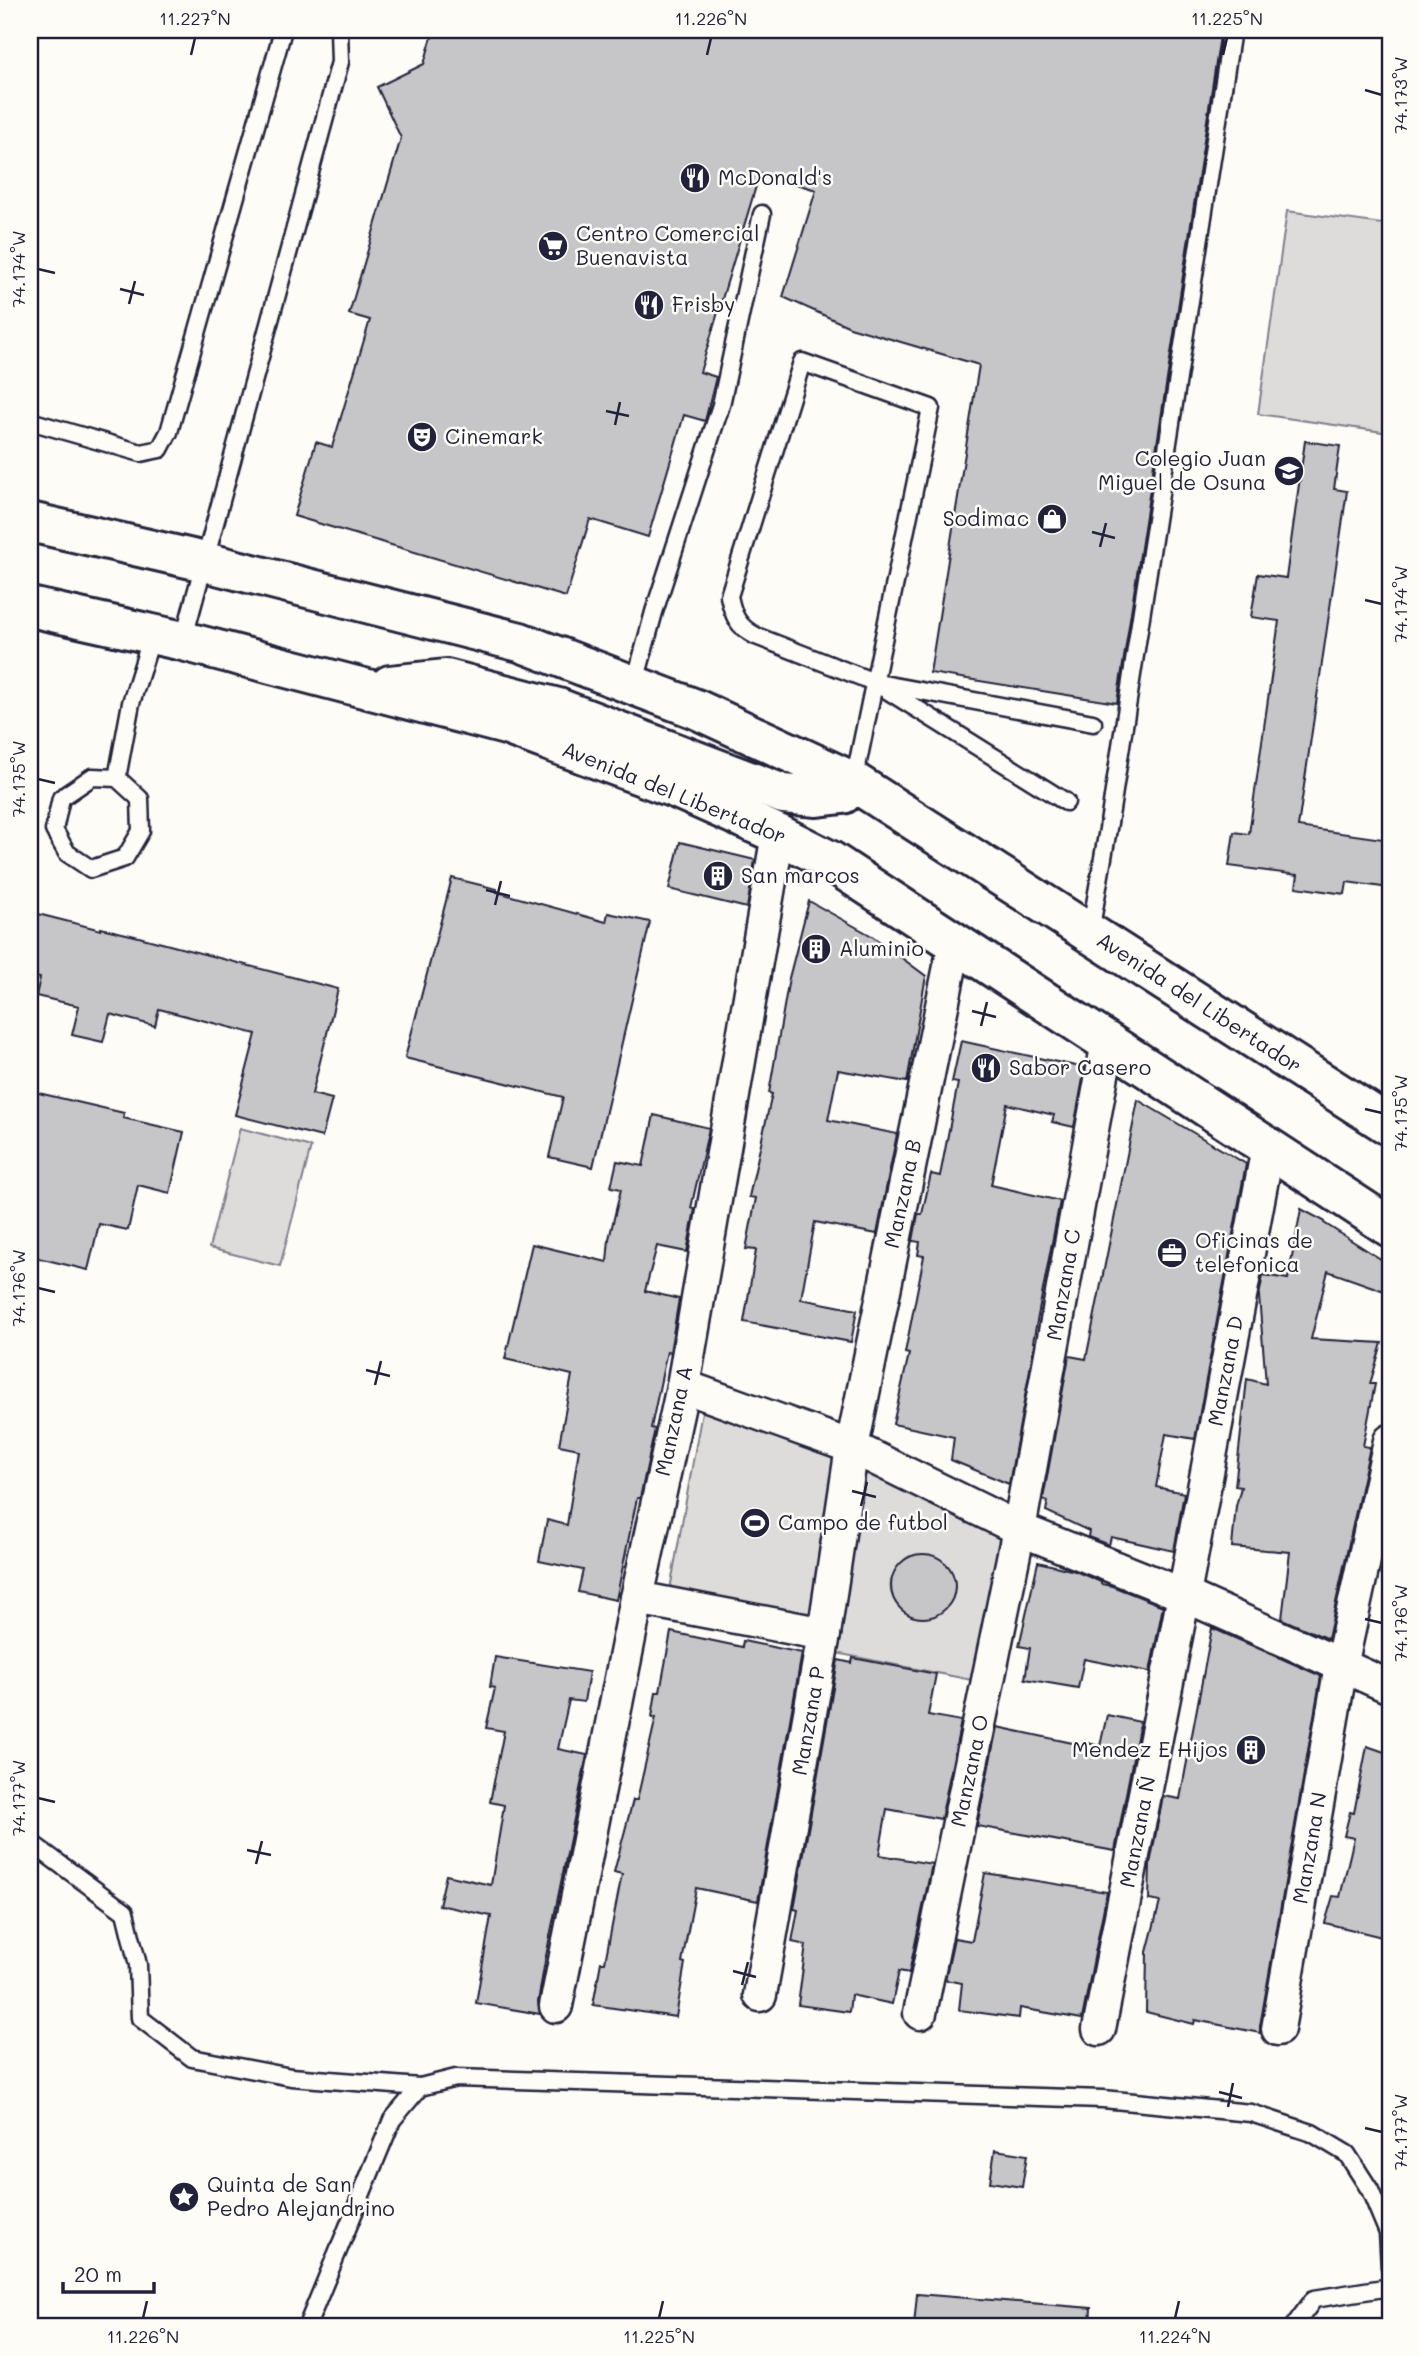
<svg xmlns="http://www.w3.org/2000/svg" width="1420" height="2356" viewBox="0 0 1420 2356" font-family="Mali,sans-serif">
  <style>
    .green { fill: #dddcdb; stroke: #807f8b; stroke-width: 2; fill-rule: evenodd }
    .building { fill: #c6c6c8; stroke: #22223b; stroke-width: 2 }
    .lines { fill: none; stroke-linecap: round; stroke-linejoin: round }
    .service-casing { stroke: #22223b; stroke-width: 21 }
    .minor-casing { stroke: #22223b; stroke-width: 37 }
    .secondary-casing { stroke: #22223b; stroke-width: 44 }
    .service { stroke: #fdfcf7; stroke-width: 16 }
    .minor { stroke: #fdfcf7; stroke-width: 32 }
    .secondary { stroke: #fdfcf7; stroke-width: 38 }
    .ticks { fill: none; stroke: #22223b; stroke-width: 2.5 }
    .labels { text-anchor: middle; stroke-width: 5; stroke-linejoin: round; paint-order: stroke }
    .poi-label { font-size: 21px; fill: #22223b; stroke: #fdfcf7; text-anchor: start }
    .street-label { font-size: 21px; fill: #22223b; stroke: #fdfcf7 }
    .neatline { fill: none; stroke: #22223b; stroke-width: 2.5 }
    .ticks-label { font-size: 18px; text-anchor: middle; fill: #22223b }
  </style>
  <rect width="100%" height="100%" fill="#fdfcf7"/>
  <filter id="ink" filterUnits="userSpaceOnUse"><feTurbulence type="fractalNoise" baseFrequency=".0143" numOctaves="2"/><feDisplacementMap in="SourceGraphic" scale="14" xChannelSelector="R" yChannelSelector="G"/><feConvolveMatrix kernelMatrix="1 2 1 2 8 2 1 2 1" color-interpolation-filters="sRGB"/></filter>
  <g filter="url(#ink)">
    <!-- green -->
    <g class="green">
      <path d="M 1287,211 L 1390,225 L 1390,433 L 1258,414 Z"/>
      <path d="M 240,1128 L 311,1147 L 280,1266 L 209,1248 Z"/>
      <path d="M 703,1406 L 841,1451 L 809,1623 L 669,1595 Z"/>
      <path d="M 866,1469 L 1008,1542 L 977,1681 L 831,1652 ZM 930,1555 C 935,1558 944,1561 948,1566 C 975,1604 913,1645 892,1594 C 887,1582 897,1564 908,1557 C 914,1554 923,1555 930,1555 Z"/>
    </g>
    <!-- building -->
    <g class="building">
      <path d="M 434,30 L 1221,30 L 1117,703 L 930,673 L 979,365 L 850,327 L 783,297 L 816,190 L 760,173 L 700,372 L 716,377 L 705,421 L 684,415 L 648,537 L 590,519 L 566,597 L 294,516 L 316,442 L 332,447 L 370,320 L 349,314 L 401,138 L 377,87 L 424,64 Z"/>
      <path d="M 1305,441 L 1340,446 L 1334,489 L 1347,491 L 1298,827 L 1390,840 L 1390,888 L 1347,882 L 1345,894 L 1296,887 L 1298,875 L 1229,866 L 1234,832 L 1249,834 L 1279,621 L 1251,617 L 1258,574 L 1286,578 Z"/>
      <path d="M 680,842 L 755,860 L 747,908 L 669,889 Z"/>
      <path d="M 452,878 L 497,889 L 497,892 L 606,922 L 608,913 L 650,922 L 593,1167 L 549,1157 L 563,1097 L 405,1058 Z"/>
      <path d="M 809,901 L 872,936 L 926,976 L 907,1082 L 838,1070 L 828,1120 L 897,1134 L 877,1234 L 815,1222 L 801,1299 L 857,1310 L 851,1342 L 744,1322 L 756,1250 L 746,1249 L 756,1198 L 749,1197 L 772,1094 L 769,1093 L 789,978 Z"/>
      <path d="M 30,912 L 101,930 L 101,928 L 135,936 L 338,989 L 312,1094 L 332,1099 L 322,1137 L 235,1115 L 256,1034 L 159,1009 L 155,1026 L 110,1014 L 103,1042 L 72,1035 L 79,1006 L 36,996 L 40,978 L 30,976 Z"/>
      <path d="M 961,1041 L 1085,1068 L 1074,1127 L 1052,1122 L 1054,1115 L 1007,1104 L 991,1185 L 1060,1201 L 1033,1342 L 1035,1342 L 1009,1484 L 951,1460 L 954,1437 L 893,1424 L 909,1354 L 905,1353 L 924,1256 L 918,1255 L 920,1242 L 913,1241 L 918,1214 L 922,1214 L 931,1174 L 940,1176 L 958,1083 L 952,1082 Z"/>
      <path d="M 30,1091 L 124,1113 L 123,1118 L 184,1132 L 170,1193 L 138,1185 L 128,1230 L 99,1224 L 88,1270 L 30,1256 Z"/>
      <path d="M 1138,1100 L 1246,1164 L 1195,1439 L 1166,1434 L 1156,1487 L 1184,1493 L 1174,1551 L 1111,1537 L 1109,1545 L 1088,1537 L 1089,1531 L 1046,1511 L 1048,1501 L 1043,1499 L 1069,1356 L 1086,1359 Z"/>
      <path d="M 654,1115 L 709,1128 L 691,1208 L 695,1209 L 687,1252 L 657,1246 L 645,1291 L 679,1299 L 670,1352 L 667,1351 L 651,1428 L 655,1429 L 640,1498 L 637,1498 L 616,1600 L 578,1592 L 583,1570 L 539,1561 L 547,1520 L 567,1525 L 579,1449 L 559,1445 L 572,1375 L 505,1359 L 532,1244 L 607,1262 L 609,1239 L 621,1189 L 611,1187 L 617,1161 L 643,1166 Z"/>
      <path d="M 1301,1209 L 1324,1221 L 1324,1223 L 1390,1265 L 1390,1293 L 1328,1271 L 1311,1339 L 1382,1343 L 1370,1384 L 1375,1384 L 1363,1446 L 1370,1447 L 1328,1639 L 1282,1619 L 1290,1552 L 1232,1547 L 1236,1506 L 1241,1487 L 1235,1486 L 1247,1379 L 1266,1384 L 1259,1296 L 1263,1275 L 1288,1279 Z"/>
      <circle cx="923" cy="1586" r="32"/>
      <path d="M 1038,1562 L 1075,1571 L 1101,1582 L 1101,1584 L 1112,1586 L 1163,1606 L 1150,1672 L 1084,1659 L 1078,1688 L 1025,1679 L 1030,1648 L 1019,1646 Z"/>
      <path d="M 1212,1628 L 1321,1676 L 1260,2026 L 1260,2033 L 1195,2020 L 1194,2024 L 1146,2012 L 1147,1952 L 1160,1902 L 1149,1900 L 1150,1864 L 1163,1796 L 1180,1799 Z"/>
      <path d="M 671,1632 L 742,1647 L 743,1641 L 802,1653 L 758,1901 L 696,1888 L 682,1962 L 685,1963 L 676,2017 L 593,2005 L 601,1962 L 605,1962 L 622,1874 L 614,1872 L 633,1800 L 637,1800 L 656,1717 L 652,1717 L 656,1692 L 660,1692 Z"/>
      <path d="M 495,1657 L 589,1672 L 584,1702 L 569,1700 L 558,1749 L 587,1755 L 545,1961 L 538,2002 L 540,2014 L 476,2003 L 491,1916 L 439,1905 L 446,1875 L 491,1885 L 504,1805 L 490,1802 L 504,1731 L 486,1728 L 495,1688 L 490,1687 Z"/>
      <path d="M 853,1658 L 936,1674 L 928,1715 L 961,1721 L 941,1819 L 887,1809 L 879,1855 L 932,1864 L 909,1973 L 899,1971 L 892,2004 L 851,1995 L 849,2012 L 798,2005 L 806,1945 L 792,1942 L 798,1910 L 794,1909 L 838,1660 L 852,1663 Z"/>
      <path d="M 1107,1715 L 1140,1722 L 1115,1851 L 977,1826 L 997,1727 L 1082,1745 L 1083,1742 L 1100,1746 Z"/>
      <path d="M 1367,1746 L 1390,1754 L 1390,1939 L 1325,1923 L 1333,1896 L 1340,1897 L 1354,1838 L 1344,1836 L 1350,1812 L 1354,1813 Z"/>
      <path d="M 985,1873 L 1107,1892 L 1082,2019 L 1020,2008 L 1019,2018 L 959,2010 L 962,1983 L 945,1980 L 954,1938 L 972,1941 Z"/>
      <path d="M 995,2150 L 1027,2155 L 1022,2187 L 990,2182 Z"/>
      <path d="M 917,2294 L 1091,2308 L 1090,2326 L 914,2326 Z"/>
    </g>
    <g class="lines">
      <!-- service casing -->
      <g class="service-casing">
        <g id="service">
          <path d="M 30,421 L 141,453 L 160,449 L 169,432 L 283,30"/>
          <path d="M 183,641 L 340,62 L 339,30"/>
          <path d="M 883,684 L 1093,723"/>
          <path d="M 634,686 L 654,612 L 721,405 L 762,214"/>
          <path d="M 92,777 L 117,778 L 140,799 L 141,831 L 125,858 L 91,869 L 67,853 L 54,830 L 61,798 Z"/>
          <path d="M 117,778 L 131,703 L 152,636"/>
          <path d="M 854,781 L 931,408 L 802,362 L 729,596 C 733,616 738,627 756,636 L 874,682 L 1066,802"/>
          <path d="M 1090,933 L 1109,823 L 1232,30"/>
          <path d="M 30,1842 L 125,1912 L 138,1965 L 140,2018 L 192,2058 L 291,2077 L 420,2087 L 456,2078 L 1103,2099 L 1251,2113 L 1312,2133 L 1347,2154 L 1370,2190 L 1388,2233 L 1390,2267"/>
          <path d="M 307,2326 L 392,2120 L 420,2087"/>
          <path d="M 1294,2326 L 1314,2299 L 1390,2287"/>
        </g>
      </g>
      <!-- minor casing -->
      <g class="minor-casing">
        <g id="minor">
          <path d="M 683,1386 L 852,1447 L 1019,1529 L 1184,1595 L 1390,1687"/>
          <path d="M 637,1598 L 824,1634"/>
          <path d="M 760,1995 L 824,1634 L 852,1447 L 955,942"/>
          <path d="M 556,2006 L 637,1598 L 683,1386 L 778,834"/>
          <path d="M 920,2013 L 1019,1529 L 1108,1042"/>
          <path d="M 1099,2029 L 1184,1595 L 1268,1147"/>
          <path d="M 1278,2029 L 1341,1666 L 1390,1441"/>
        </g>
      </g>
      <!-- secondary casing -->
      <g class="secondary-casing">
        <g id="secondary">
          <path d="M 30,522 L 205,562 L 520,642 L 696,709 L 854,782 L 1390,1126"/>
          <path d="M 30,607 L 183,641 L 506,725 L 677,789 L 778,834 L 829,860 L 1390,1227"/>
          <path d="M 390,685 L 446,679 L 558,708 L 783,794 L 817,797 L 843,794 L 854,782"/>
        </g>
      </g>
      <!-- service -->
      <use href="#service" class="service"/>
      <!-- minor -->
      <use href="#minor" class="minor"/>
      <!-- secondary -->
      <use href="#secondary" class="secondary"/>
    </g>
  </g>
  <!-- ticks -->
  <path class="ticks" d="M 191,55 L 195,38M 707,55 L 711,38M 1223,55 L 1227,38M 1365,90 L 1382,95M 38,269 L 55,273M 120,289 L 144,295M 129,304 L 135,281M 606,411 L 629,416M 615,425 L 620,402M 1092,532 L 1115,538M 1100,547 L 1106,523M 1365,600 L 1382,604M 38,779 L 55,783M 486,890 L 510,896M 495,905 L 501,881M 972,1011 L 996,1017M 981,1026 L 987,1002M 1365,1109 L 1382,1113M 38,1288 L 55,1292M 366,1370 L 390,1376M 375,1385 L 381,1361M 852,1491 L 876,1497M 861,1506 L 867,1482M 1365,1619 L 1382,1623M 38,1798 L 55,1802M 247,1850 L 271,1855M 256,1864 L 262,1841M 733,1971 L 756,1977M 742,1985 L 748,1962M 1219,2092 L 1242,2098M 1228,2107 L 1233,2083M 1365,2128 L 1382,2132M 143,2318 L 147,2301M 659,2318 L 663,2301M 1175,2318 L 1179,2301"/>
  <!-- icons -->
  <defs>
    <g id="restaurant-disc" transform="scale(1.575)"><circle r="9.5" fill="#22223b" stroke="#fdfcf7"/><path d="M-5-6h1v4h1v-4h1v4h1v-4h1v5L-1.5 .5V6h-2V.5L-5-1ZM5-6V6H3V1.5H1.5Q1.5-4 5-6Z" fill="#fff"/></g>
    <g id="supermarket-disc" transform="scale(1.575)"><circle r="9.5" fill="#22223b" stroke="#fdfcf7"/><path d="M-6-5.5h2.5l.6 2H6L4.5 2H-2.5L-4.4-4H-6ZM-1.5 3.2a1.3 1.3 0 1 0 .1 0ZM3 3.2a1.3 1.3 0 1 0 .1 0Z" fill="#fff"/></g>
    <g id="theatre-disc" transform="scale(1.575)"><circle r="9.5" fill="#22223b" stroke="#fdfcf7"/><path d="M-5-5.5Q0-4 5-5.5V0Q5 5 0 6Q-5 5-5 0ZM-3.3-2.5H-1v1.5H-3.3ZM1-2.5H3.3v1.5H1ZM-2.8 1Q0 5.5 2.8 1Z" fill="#fff"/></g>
    <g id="school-disc" transform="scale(1.575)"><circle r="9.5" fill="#22223b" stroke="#fdfcf7"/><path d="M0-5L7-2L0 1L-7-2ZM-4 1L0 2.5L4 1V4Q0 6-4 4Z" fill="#fff"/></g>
    <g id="shop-disc" transform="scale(1.575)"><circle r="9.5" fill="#22223b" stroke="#fdfcf7"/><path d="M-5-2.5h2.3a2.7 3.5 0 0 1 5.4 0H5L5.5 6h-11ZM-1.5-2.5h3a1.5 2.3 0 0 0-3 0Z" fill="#fff"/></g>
    <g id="building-disc" transform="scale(1.575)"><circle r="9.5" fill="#22223b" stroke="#fdfcf7"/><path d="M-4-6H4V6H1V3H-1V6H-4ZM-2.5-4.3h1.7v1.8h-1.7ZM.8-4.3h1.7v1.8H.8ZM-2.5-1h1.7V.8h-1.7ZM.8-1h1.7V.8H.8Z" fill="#fff"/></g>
    <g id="office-disc" transform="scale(1.575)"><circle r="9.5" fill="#22223b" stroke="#fdfcf7"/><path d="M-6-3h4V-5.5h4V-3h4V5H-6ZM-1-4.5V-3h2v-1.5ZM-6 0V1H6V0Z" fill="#fff"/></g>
    <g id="stadium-disc" transform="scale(1.575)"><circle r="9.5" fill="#22223b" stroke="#fdfcf7"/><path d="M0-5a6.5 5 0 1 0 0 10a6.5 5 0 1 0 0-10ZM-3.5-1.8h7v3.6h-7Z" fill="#fff"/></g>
    <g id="sight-disc" transform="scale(1.575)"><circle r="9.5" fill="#22223b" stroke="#fdfcf7"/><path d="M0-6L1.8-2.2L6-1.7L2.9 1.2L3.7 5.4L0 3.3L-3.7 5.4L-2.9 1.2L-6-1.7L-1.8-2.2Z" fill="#fff"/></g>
  </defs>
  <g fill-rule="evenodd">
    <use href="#restaurant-disc" x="695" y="178"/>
    <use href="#supermarket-disc" x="553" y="246"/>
    <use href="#restaurant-disc" x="649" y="305"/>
    <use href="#theatre-disc" x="422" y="437"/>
    <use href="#school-disc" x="1289" y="471"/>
    <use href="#shop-disc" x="1052" y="519"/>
    <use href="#building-disc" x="718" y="876"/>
    <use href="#building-disc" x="816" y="949"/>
    <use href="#restaurant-disc" x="986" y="1068"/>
    <use href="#office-disc" x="1172" y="1253"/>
    <use href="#stadium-disc" x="755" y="1523"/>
    <use href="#building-disc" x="1251" y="1750"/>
    <use href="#sight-disc" x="184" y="2197"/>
  </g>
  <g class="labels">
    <!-- poi labels -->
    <g class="poi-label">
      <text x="718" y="185">McDonald's</text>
      <text x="576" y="241">Centro Comercial<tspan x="576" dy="24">Buenavista</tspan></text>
      <text x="672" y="312">Frisby</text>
      <text x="445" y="444">Cinemark</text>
      <text x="1266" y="466" text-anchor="end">Colegio Juan<tspan x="1266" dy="24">Miguel de Osuna</tspan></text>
      <text x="1029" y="526" text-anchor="end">Sodimac</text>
      <text x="741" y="883">San marcos</text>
      <text x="839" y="956">Aluminio</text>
      <text x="1009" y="1075">Sabor Casero</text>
      <text x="1195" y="1248">Oficinas de<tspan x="1195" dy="24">telefonica</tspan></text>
      <text x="778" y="1530">Campo de futbol</text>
      <text x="1228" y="1757" text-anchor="end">Mendez E Hijos</text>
      <text x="207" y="2192">Quinta de San<tspan x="207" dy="24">Pedro Alejandrino</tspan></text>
    </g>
    <!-- street labels -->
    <g class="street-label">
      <text transform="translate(674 793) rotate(22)" y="7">Avenida del Libertador</text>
      <text transform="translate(1199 1003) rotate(33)" y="7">Avenida del Libertador</text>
      <text transform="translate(903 1194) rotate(-78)" y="7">Manzana B</text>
      <text transform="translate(1064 1285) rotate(-80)" y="7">Manzana C</text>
      <text transform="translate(1226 1371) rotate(-79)" y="7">Manzana D</text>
      <text transform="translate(674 1421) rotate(-78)" y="7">Manzana A</text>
      <text transform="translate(809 1721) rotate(-80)" y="7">Manzana P</text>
      <text transform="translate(970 1771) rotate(-78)" y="7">Manzana O</text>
      <text transform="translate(1138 1832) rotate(-79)" y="7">Manzana Ñ</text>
      <text transform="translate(1310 1848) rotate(-80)" y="7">Manzana N</text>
    </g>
  </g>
  <!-- margin -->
  <rect width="1420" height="2356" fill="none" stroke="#fdfcf7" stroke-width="77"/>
  <!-- scale -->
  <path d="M63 2282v10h91v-10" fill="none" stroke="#22223b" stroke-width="3.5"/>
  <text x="74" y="2282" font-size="21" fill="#22223b" stroke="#fdfcf7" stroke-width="5" paint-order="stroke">20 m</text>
  <rect x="38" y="38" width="1344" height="2280" class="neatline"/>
  <g class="ticks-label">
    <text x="195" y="25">11.227°N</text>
    <text x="711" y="25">11.226°N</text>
    <text x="1227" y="25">11.225°N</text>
    <text transform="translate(1401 95) rotate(-90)" y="6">74.173°W</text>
    <text transform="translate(19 269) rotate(-90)" y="6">74.174°W</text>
    <text transform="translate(1401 604) rotate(-90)" y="6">74.174°W</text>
    <text transform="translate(19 779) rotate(-90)" y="6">74.175°W</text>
    <text transform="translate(1401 1113) rotate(-90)" y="6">74.175°W</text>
    <text transform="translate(19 1288) rotate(-90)" y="6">74.176°W</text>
    <text transform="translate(1401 1623) rotate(-90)" y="6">74.176°W</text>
    <text transform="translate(19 1798) rotate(-90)" y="6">74.177°W</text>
    <text transform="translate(1401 2132) rotate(-90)" y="6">74.177°W</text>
    <text x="143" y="2343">11.226°N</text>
    <text x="659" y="2343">11.225°N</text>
    <text x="1175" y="2343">11.224°N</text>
  </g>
</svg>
